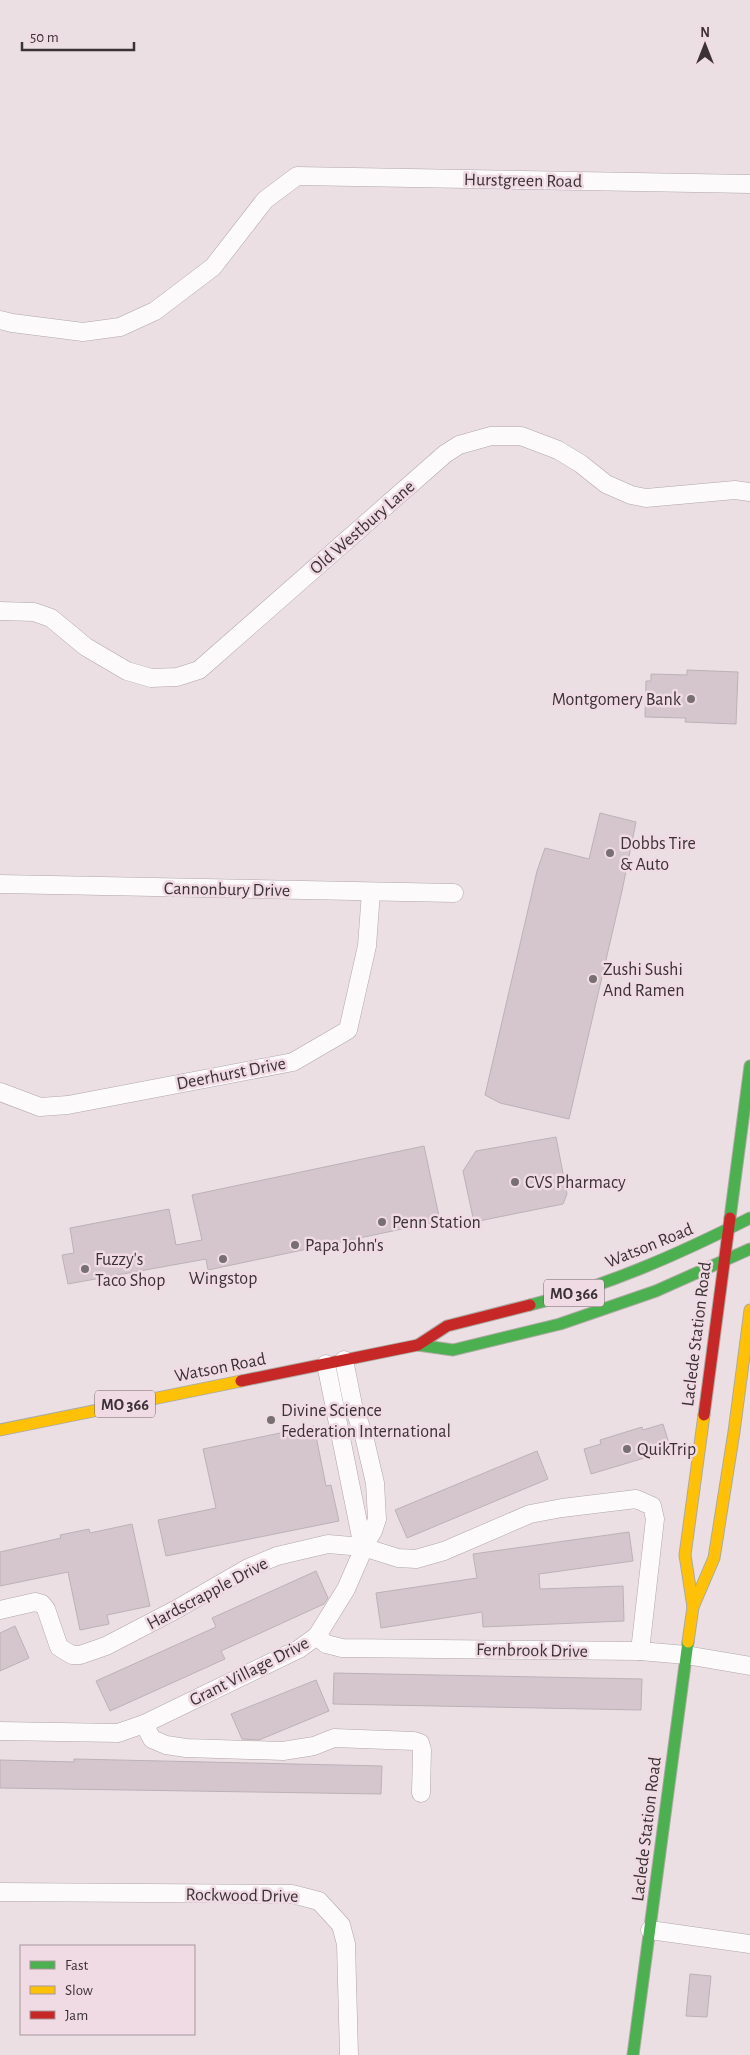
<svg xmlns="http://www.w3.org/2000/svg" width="750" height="2055" viewBox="0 0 750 2055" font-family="'Alegreya Sans',sans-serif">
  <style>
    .building { fill: #d5c6cd; stroke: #bbb2b6 }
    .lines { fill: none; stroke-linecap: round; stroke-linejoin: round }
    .street-casing { stroke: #b0a6aa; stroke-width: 19 }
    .fast-casing { stroke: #acaaa2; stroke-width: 13 }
    .slow-casing { stroke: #acaaa2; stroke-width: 13 }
    .jam-casing { stroke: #acaaa2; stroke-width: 13 }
    .street { stroke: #fcfafb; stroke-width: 18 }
    .fast { stroke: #4caf50; stroke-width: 11 }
    .slow { stroke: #ffc107; stroke-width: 11 }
    .jam { stroke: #c62828; stroke-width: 11 }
    .poi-dot { fill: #786f72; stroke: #f0dae3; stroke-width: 2 }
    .labels { text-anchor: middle; stroke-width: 5; stroke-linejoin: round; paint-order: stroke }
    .shield { fill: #f0dae3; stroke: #716469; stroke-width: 1 }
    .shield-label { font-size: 16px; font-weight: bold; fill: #3a3235 }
    .street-label { font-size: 18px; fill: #3a3235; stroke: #f0dae3 }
    .poi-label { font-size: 18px; fill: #3a3235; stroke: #f0dae3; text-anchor: start }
  </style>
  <rect width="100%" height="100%" fill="#ebdfe4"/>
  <!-- building -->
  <g class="building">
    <path d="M 687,670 L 738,672 L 736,724 L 685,722 L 686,718 L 645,717 L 646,681 L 651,681 L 651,674 L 687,675 Z"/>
    <path d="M 600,813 L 636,822 L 622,891 L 569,1119 L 500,1103 L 485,1095 L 537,871 L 545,848 L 589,859 Z"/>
    <path d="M 556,1137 L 567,1194 L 563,1204 L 474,1222 L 463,1171 L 476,1151 Z"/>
    <path d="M 424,1146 L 440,1221 L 208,1270 L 206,1259 L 68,1284 L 62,1255 L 74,1253 L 70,1228 L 169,1209 L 176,1245 L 202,1240 L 192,1195 Z"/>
    <path d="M 663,1424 L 671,1450 L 591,1474 L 584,1449 L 601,1444 L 600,1440 L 642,1427 L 643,1430 Z"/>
    <path d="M 314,1426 L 326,1486 L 331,1485 L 339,1521 L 166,1556 L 158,1520 L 216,1508 L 203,1449 Z"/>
    <path d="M 537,1451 L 548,1479 L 407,1538 L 395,1510 Z"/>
    <path d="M 132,1524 L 150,1606 L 107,1615 L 109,1624 L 80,1630 L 68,1572 L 0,1586 L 0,1552 L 61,1538 L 60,1535 L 89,1529 L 90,1533 Z"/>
    <path d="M 629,1532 L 633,1561 L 539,1574 L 540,1589 L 623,1586 L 624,1621 L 483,1627 L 482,1612 L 381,1628 L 376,1593 L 477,1578 L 473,1554 Z"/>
    <path d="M 316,1571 L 328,1598 L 324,1604 L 221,1651 L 225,1659 L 110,1711 L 96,1681 L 216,1627 L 212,1618 Z"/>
    <path d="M 15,1626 L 29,1658 L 0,1671 L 0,1633 Z"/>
    <path d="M 334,1673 L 642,1679 L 641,1710 L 333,1704 Z"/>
    <path d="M 316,1680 L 329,1711 L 259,1740 L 242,1739 L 231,1714 Z"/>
    <path d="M 74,1759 L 382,1766 L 381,1794 L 0,1788 L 0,1760 L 74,1762 Z"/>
    <path d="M 690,1974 L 711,1976 L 707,2017 L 686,2016 Z"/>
  </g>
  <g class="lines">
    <!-- street casing -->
    <g class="street-casing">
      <g id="street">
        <path d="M 0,320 L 12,323 L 83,332 L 120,327 L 155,311 L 213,267 L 265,200 L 297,176 L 750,184"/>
        <path d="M 0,611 L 34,612 L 51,618 L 86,647 L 127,671 L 151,678 L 177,677 L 199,670 L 445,454 L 459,445 L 491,436 L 521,436 L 558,450 L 581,464 L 606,484 L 631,495 L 646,498 L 735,490 L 750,492"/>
        <path d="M 0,884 L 454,893"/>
        <path d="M 0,1092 L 40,1107 L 68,1105 L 293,1062 L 348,1030 L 367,946 L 371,892"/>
        <path d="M 326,1364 L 363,1547"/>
        <path d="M 0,1610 L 35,1602 L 42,1604 L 46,1609 L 59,1647 L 72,1655 L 80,1655 L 106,1646 L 177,1609 L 248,1568 L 277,1556 L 328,1544 L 363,1547 L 398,1558 L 416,1559 L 444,1551 L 530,1514 L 562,1508 L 636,1499 L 652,1506 L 655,1519 L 640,1651"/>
        <path d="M 317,1636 L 326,1644 L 342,1648 L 640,1651 L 686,1655 L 750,1666"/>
        <path d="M 144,1724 L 152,1739 L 166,1745 L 186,1748 L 283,1751 L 314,1746 L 334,1738 L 414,1741 L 420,1743 L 422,1750 L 421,1793"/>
        <path d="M 0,1731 L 118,1733 L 144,1724 L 299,1649 L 317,1636 L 346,1589 L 360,1557 L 363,1547 L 373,1531 L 377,1519 L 375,1483 L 364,1436 L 353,1405 L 344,1360"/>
        <path d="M 0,1892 L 292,1894 L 319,1901 L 341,1925 L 346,1944 L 349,2055"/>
        <path d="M 650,1930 L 750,1944"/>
      </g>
    </g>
    <!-- fast casing -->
    <g class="fast-casing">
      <g id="fast">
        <path d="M 730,1218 L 750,1066"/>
        <path d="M 530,1305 C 607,1286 679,1254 750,1218"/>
        <path d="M 418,1345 L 453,1350 L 560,1324 L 656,1291 L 750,1249"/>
        <path d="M 633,2055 L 688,1642"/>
      </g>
    </g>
    <!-- slow casing -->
    <g class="slow-casing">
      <g id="slow">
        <path d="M 0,1430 L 241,1381"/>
        <path d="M 693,1607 L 685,1555 L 704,1415"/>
        <path d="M 688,1642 L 693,1607 L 714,1558 L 734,1432 L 750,1310"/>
      </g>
    </g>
    <!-- jam casing -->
    <g class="jam-casing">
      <g id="jam">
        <path d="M 241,1381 L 418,1345 L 447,1326 L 530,1305"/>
        <path d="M 704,1415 L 730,1218"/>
      </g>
    </g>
    <!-- street -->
    <use href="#street" class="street"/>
    <!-- fast -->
    <use href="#fast" class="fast"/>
    <!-- slow -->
    <use href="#slow" class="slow"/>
    <!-- jam -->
    <use href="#jam" class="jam"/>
  </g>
  <!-- markers -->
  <g class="poi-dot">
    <circle cx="691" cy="699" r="5"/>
    <circle cx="610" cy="853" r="5"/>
    <circle cx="593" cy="979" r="5"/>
    <circle cx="515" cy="1182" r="5"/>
    <circle cx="382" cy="1222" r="5"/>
    <circle cx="295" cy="1245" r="5"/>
    <circle cx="223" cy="1259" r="5"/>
    <circle cx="85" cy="1269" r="5"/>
    <circle cx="271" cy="1420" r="5"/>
    <circle cx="627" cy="1449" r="5"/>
  </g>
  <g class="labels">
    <!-- shield labels -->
    <g class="shield">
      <rect x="544" y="1279.5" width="60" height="27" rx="4"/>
      <rect x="95" y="1390.5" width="60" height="27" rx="4"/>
    </g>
    <g class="shield-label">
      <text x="574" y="1299">MO 366</text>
      <text x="125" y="1410">MO 366</text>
    </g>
    <!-- street labels -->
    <g class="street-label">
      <text transform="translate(523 180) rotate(1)" y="6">Hurstgreen Road</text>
      <text transform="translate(362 527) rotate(-41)" y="6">Old Westbury Lane</text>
      <text transform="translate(227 889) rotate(1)" y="6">Cannonbury Drive</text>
      <text transform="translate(231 1073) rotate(-11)" y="6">Deerhurst Drive</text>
      <text transform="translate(649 1245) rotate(-22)" y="6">Watson Road</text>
      <text transform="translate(696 1334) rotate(-83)" y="6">Laclede Station Road</text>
      <text transform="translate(220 1367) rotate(-11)" y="6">Watson Road</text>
      <text transform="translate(207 1593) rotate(-28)" y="6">Hardscrapple Drive</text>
      <text transform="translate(532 1650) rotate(1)" y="6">Fernbrook Drive</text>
      <text transform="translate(249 1671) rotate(-27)" y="6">Grant Village Drive</text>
      <text transform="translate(646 1829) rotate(-83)" y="6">Laclede Station Road</text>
      <text transform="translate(242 1895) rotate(1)" y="6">Rockwood Drive</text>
    </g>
    <!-- poi labels -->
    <g class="poi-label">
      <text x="681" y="705" text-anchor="end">Montgomery Bank</text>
      <text x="620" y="849">Dobbs Tire<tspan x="620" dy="21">&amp; Auto</tspan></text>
      <text x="603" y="975">Zushi Sushi<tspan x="603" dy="21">And Ramen</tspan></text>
      <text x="525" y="1188">CVS Pharmacy</text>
      <text x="392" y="1228">Penn Station</text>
      <text x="305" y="1251">Papa John's</text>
      <text x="95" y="1265">Fuzzy's<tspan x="95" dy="21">Taco Shop</tspan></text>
      <text x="223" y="1284" text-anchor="middle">Wingstop</text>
      <text x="281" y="1416">Divine Science<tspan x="281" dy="21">Federation International</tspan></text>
      <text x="637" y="1455">QuikTrip</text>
    </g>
  </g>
  <!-- legend -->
  <rect x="20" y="1945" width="175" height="90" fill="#f0dae3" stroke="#a7979d"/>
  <rect x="30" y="1961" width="25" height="8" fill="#4caf50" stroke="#a7979d"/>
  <text x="65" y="1970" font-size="15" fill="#3a3235">Fast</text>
  <rect x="30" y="1986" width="25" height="8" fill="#ffc107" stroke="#a7979d"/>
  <text x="65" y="1995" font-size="15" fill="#3a3235">Slow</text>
  <rect x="30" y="2011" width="25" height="8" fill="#c62828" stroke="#a7979d"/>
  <text x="65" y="2020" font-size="15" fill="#3a3235">Jam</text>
  <!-- north arrow -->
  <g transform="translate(705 45)" stroke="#f0dae3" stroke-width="4" paint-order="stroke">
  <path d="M0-4L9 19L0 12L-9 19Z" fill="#3a3235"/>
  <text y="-8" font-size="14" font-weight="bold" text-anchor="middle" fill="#3a3235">N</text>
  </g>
  <!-- scale -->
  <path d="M22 42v8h112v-8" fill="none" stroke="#3a3235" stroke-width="2.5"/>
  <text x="30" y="42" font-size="15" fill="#3a3235" stroke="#f0dae3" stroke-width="4" paint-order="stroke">50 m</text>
</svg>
